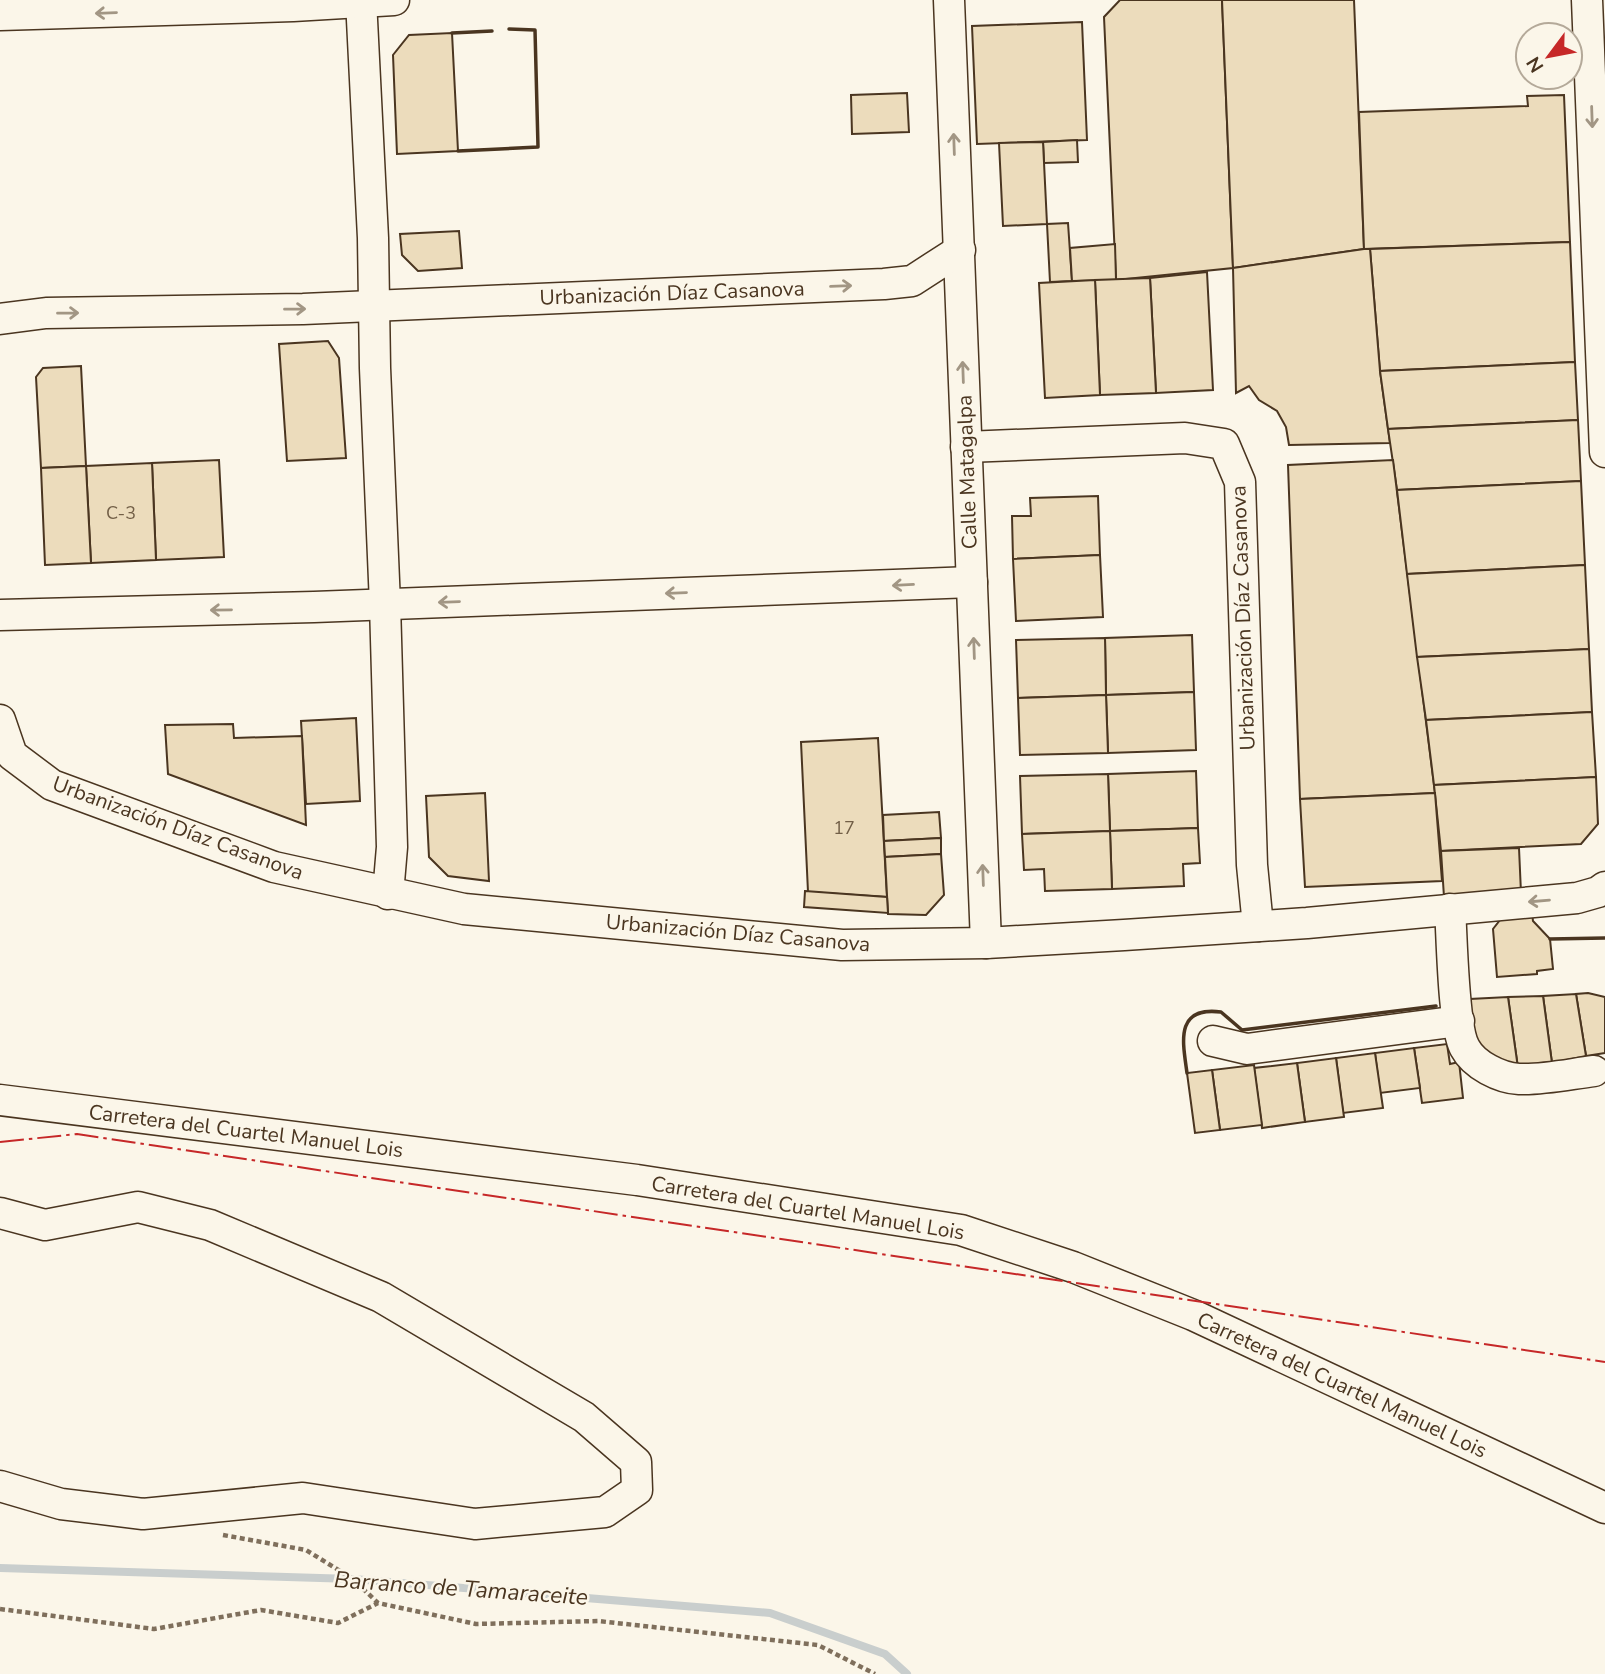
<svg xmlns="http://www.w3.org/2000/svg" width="1605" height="1674" viewBox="0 0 1605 1674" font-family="'Nunito Sans',sans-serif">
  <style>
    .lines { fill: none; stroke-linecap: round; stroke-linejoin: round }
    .stream { stroke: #c9cecd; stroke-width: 8 }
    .building { fill: #ecdcbc; stroke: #4a3520; stroke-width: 2 }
    .minor-casing { stroke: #4a3520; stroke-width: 33 }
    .path { stroke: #7f6f5c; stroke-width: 4.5; stroke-dasharray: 5 3.5; stroke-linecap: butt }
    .minor { stroke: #fbf6e9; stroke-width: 30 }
    .wall { stroke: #4a3520; stroke-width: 3.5 }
    .power { stroke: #c62828; stroke-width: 2; stroke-dasharray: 24 5 3.5 5; stroke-linecap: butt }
    .oneway { stroke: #a29684 }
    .labels { text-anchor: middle; stroke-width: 5; stroke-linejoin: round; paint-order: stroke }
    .number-label { font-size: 18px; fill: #725f47 }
    .street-label { font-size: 21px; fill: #4a3520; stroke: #fbf6e9 }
    .water-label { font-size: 23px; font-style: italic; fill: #4a3520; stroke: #fbf6e9 }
  </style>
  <rect width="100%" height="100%" fill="#fbf6e9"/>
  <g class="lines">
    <!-- stream -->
    <path class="stream" d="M 0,1568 L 353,1579 L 770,1613 L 885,1654 L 907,1674"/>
  </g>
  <!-- building -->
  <g class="building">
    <path d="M 1120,0 L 1222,0 L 1233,268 L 1116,280 L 1104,17 Z"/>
    <path d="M 1222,0 L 1354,0 L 1364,249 L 1233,268 Z"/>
    <path d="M 1082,22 L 1087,140 L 977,144 L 972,26 Z"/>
    <path d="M 452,33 L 458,151 L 397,154 L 393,55 L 409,35 Z"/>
    <path d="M 907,93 L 909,132 L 852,134 L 851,95 Z"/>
    <path d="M 1564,95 L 1570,242 L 1364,249 L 1359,112 L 1528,106 L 1527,96 Z"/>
    <path d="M 1077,140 L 1078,162 L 1044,163 L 1043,142 Z"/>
    <path d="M 1043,142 L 1047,224 L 1003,226 L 999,143 Z"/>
    <path d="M 1068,223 L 1072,281 L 1050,282 L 1047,224 Z"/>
    <path d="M 459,231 L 462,268 L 418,271 L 402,255 L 400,234 Z"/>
    <path d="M 1570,242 L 1575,362 L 1380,371 L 1370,249 Z"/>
    <path d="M 1115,244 L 1116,280 L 1072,281 L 1070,248 Z"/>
    <path d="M 1364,249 L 1370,249 L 1380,371 L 1390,443 L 1289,445 L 1286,427 L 1277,411 L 1259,400 L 1249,386 L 1236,393 L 1233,268 Z"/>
    <path d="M 1207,272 L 1213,390 L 1156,393 L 1150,278 Z"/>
    <path d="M 1150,278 L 1156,393 L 1100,395 L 1095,280 Z"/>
    <path d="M 1095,280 L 1100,395 L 1045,398 L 1039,283 Z"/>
    <path d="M 328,341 L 339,358 L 346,458 L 287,461 L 279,344 Z"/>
    <path d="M 1575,362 L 1578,420 L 1388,429 L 1380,371 Z"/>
    <path d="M 81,366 L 86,466 L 41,468 L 36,377 L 43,368 Z"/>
    <path d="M 1578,420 L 1581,481 L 1397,490 L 1388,429 Z"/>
    <path d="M 219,460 L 224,557 L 156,560 L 152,463 Z"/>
    <path d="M 1393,460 L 1435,793 L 1300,799 L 1288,465 Z"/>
    <path d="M 152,463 L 156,560 L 91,563 L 86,466 Z"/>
    <path d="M 86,466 L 91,563 L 45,565 L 41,468 Z"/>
    <path d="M 1581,481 L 1585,565 L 1407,574 L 1397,490 Z"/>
    <path d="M 1098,496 L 1100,555 L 1013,559 L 1012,516 L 1031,516 L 1030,498 Z"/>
    <path d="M 1100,555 L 1103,617 L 1016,621 L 1013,559 Z"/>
    <path d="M 1585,565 L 1589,649 L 1417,657 L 1407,574 Z"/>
    <path d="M 1192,635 L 1194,692 L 1106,695 L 1105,638 Z"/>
    <path d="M 1105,638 L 1106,695 L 1018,698 L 1016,640 Z"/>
    <path d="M 1589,649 L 1592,712 L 1426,720 L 1417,657 Z"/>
    <path d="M 1194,692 L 1196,750 L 1108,753 L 1106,695 Z"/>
    <path d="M 1106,695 L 1108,753 L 1020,755 L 1018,698 Z"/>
    <path d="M 1592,712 L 1596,777 L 1434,785 L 1426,720 Z"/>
    <path d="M 356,718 L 360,801 L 306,804 L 301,721 Z"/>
    <path d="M 233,724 L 234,738 L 302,736 L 306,825 L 168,774 L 165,725 Z"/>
    <path d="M 878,738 L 887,897 L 808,892 L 801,742 Z"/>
    <path d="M 1196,771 L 1198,828 L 1110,831 L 1108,774 Z"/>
    <path d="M 1108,774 L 1110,831 L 1022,834 L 1020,776 Z"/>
    <path d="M 1596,777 L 1598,824 L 1581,844 L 1441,851 L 1434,785 Z"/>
    <path d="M 485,793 L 489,881 L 448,876 L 429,857 L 426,796 Z"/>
    <path d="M 1435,793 L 1442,881 L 1305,887 L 1300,799 Z"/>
    <path d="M 939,812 L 941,838 L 884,841 L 883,815 Z"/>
    <path d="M 1198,828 L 1200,863 L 1183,864 L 1184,886 L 1112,889 L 1110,831 Z"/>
    <path d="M 1110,831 L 1112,889 L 1045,891 L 1044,869 L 1024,870 L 1022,834 Z"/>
    <path d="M 941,838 L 941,854 L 885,857 L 884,841 Z"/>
    <path d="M 1519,848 L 1521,893 L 1444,897 L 1441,851 Z"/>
    <path d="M 941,854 L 944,895 L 926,915 L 888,914 L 885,857 Z"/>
    <path d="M 805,891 L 887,897 L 888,913 L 804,907 Z"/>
    <path d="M 1532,913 L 1533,921 L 1550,939 L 1553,969 L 1537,971 L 1537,974 L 1497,977 L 1493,929 L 1504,915 Z"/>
    <path d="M 1588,993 L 1605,997 L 1605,1053 L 1586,1056 L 1576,994 Z"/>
    <path d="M 1576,994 L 1586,1056 L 1552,1063 L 1543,996 Z"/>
    <path d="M 1543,996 L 1552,1063 L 1518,1068 L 1508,997 Z"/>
    <path d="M 1508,997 L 1518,1068 L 1480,1052 L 1473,1041 L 1470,999 Z"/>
    <path d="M 1447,1044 L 1450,1064 L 1459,1062 L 1463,1098 L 1422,1103 L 1414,1048 Z"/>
    <path d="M 1414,1048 L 1420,1088 L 1380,1093 L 1375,1053 Z"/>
    <path d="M 1375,1053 L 1383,1108 L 1343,1113 L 1336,1058 Z"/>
    <path d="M 1336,1058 L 1344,1117 L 1305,1122 L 1297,1063 Z"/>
    <path d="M 1297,1063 L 1305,1122 L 1262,1128 L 1254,1068 Z"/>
    <path d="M 1254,1065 L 1262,1125 L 1220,1130 L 1212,1070 Z"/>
    <path d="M 1212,1070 L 1220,1130 L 1195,1133 L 1187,1073 Z"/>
  </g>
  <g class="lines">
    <!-- minor casing -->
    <g class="minor-casing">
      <g id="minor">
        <path d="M 361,0 L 373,238 L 375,368 L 385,604 L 392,847 L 388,894"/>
        <path d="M 949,0 L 986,943"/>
        <path d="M 1587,0 L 1605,452"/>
        <path d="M 0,15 L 293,6 L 394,0"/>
        <path d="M 0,319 L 46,313 L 303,309 L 884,284 L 912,281 L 960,250"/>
        <path d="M 966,447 L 1185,438 L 1224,444 L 1240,482 L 1252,865 L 1258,926"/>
        <path d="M 0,615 L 314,607 L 972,582"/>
        <path d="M 0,720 L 12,755 L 52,785 L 274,867 L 464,909 L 842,945 L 986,943 L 1124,935 L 1307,923 L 1577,898 L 1598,892 L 1605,887"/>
        <path d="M 1450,909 C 1452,937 1453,1028 1465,1048 C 1474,1065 1500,1078 1519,1079 C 1543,1080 1570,1074 1594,1071"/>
        <path d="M 1213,1041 L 1247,1049 L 1459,1021"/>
        <path d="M 0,1100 L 637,1180 L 961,1230 L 1073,1267 L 1193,1315 L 1605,1508"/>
        <path d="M 0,1213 L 45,1225 L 138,1207 L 210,1225 L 381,1297 L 584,1417 L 636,1462 L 637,1490 L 605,1512 L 475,1524 L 303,1498 L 143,1514 L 61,1504 L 0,1486"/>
      </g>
    </g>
    <!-- path -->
    <g class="path">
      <path d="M 223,1535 L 306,1550 L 353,1579 L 378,1603"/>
      <path d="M 0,1609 L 154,1629 L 261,1610 L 338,1623 L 378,1603 L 476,1624 L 598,1621 L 818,1645 L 875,1674"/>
    </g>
    <!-- minor -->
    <use href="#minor" class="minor"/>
    <!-- wall -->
    <g class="wall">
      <path d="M 452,33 L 492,31"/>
      <path d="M 458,151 L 538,147 L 535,30 L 509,29"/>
      <path d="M 1550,939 L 1605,938"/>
      <path d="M 1187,1073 C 1183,1043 1174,1006 1221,1012 L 1242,1030 L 1436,1006"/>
    </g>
    <!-- power -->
    <path class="power" d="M 0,1142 L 77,1134 L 1605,1362"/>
  </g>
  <!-- one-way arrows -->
  <defs><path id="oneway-shaft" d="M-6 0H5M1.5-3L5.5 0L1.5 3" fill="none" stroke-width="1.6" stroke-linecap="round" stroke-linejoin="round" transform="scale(1.75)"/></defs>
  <g class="oneway">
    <use href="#oneway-shaft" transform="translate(106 13) rotate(178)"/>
    <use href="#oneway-shaft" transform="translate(1592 117) rotate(88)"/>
    <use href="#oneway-shaft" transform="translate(954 144) rotate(-92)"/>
    <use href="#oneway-shaft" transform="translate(841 286) rotate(-2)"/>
    <use href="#oneway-shaft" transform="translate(295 309) rotate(-1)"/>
    <use href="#oneway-shaft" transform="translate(68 313) rotate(-1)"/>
    <use href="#oneway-shaft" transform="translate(963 372) rotate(-92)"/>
    <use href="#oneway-shaft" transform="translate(903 585) rotate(177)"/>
    <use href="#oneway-shaft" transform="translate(676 593) rotate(178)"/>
    <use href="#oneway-shaft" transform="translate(449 602) rotate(178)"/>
    <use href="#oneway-shaft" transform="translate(221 610) rotate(179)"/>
    <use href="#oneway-shaft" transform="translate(974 648) rotate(-92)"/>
    <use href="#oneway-shaft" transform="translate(983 875) rotate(-92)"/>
    <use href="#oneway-shaft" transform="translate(1539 901) rotate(175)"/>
  </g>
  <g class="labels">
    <!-- number labels -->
    <g class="number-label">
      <text x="121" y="519">C-3</text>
      <text x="844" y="834">17</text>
    </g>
    <!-- street labels -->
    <g class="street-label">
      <text transform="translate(672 293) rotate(-2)" y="7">Urbanización Díaz Casanova</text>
      <text transform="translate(967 472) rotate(-92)" y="7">Calle Matagalpa</text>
      <text transform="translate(1243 618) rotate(-92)" y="7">Urbanización Díaz Casanova</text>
      <text transform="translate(178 828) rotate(20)" y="7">Urbanización Díaz Casanova</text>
      <text transform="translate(738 933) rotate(5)" y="7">Urbanización Díaz Casanova</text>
      <text transform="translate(246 1131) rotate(7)" y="7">Carretera del Cuartel Manuel Lois</text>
      <text transform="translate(808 1208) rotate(9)" y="7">Carretera del Cuartel Manuel Lois</text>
      <text transform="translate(1342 1385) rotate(25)" y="7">Carretera del Cuartel Manuel Lois</text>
    </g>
    <!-- water labels -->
    <g class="water-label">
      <text transform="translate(461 1588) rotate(4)" y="8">Barranco de Tamaraceite</text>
    </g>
  </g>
  <!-- north arrow -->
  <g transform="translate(1549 56) rotate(238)"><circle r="33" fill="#fbf6e9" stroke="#b4a999" stroke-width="2"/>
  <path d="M0-5L12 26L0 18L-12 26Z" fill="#c62828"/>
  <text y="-10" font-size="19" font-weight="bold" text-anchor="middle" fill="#4a3520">N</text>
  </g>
</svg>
